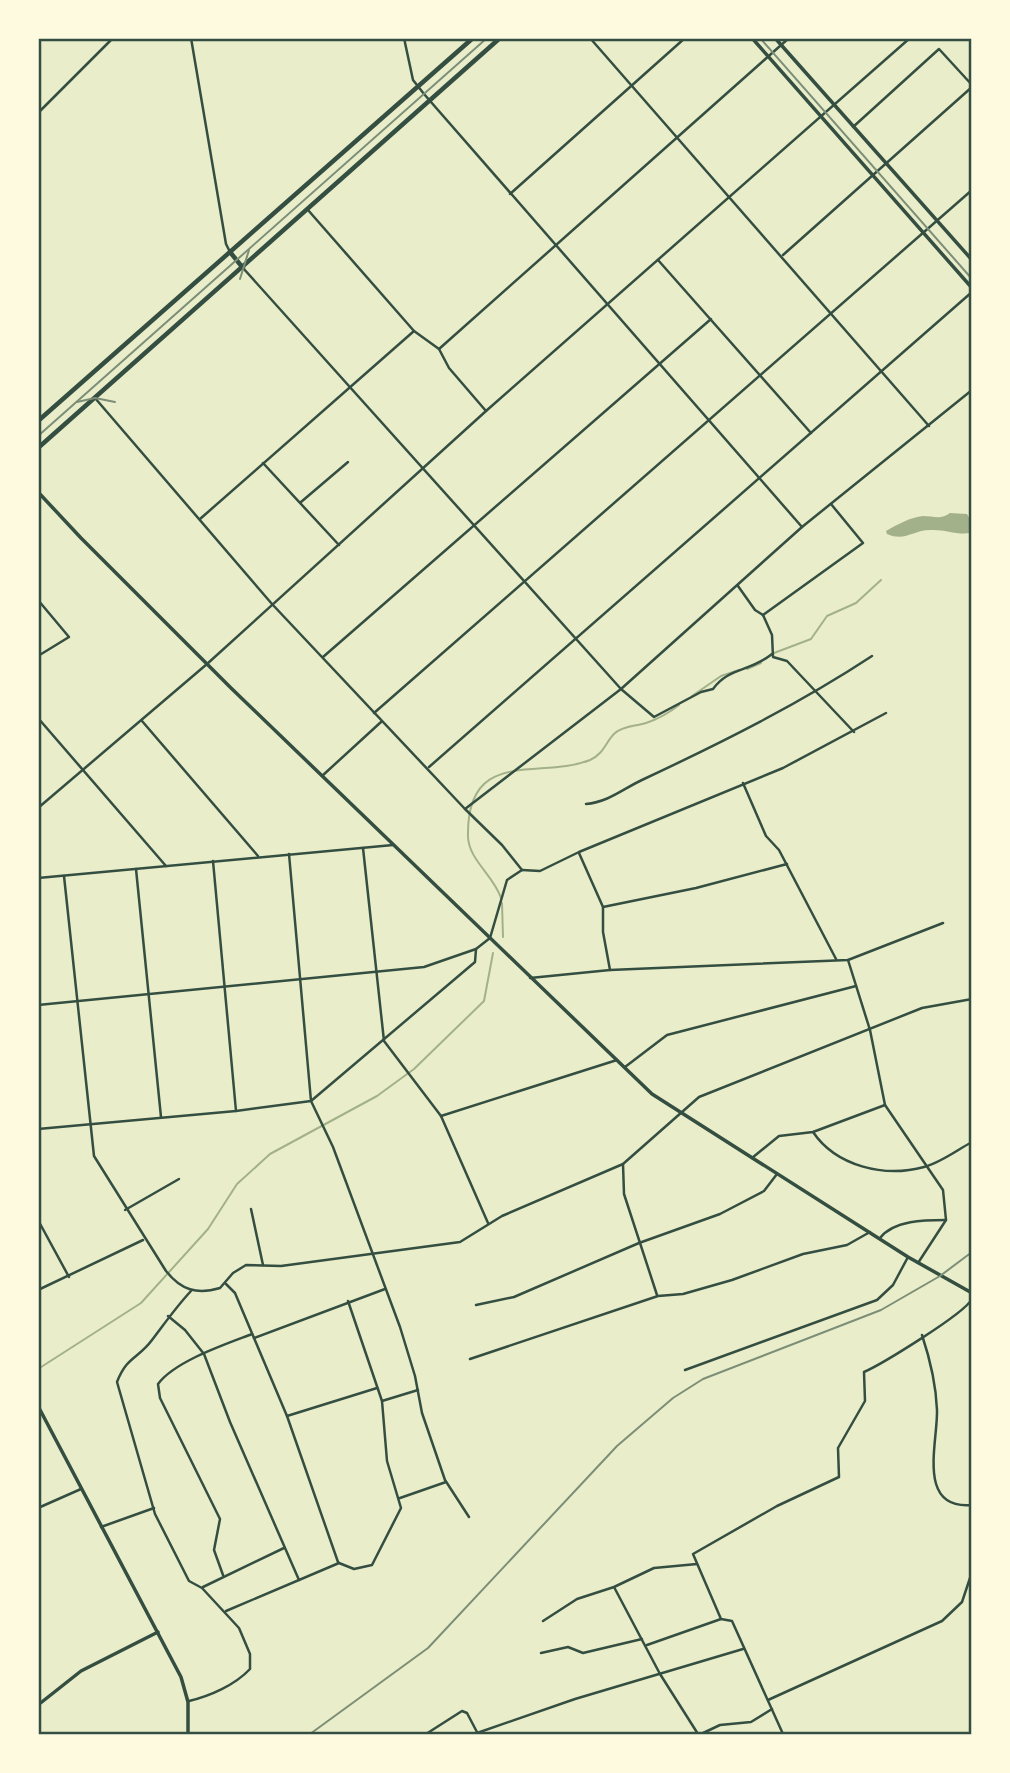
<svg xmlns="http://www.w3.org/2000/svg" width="1010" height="1773" viewBox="0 0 1010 1773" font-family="Rubik,sans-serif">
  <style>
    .water { fill: #a3b18a }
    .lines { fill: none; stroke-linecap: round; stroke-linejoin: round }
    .stream { stroke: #a3b18a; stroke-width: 2 }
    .minor { stroke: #344e41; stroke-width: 2.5 }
    .tertiary { stroke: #344e41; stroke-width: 3.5 }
    .secondary { stroke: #344e41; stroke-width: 4.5 }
    .tram { stroke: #7c8e77; stroke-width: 2 }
    .rail { stroke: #7c8e77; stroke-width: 2 }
    .neatline { fill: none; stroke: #344e41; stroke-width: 2.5 }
  </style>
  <rect width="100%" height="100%" fill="#e9edc9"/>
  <!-- water -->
  <path class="water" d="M 950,513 L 967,514 L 971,521 L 970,533 C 956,535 944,529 930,530 C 913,530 905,542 887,534 L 886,531 C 896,525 911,517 923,516 C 934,516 941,520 950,513 Z"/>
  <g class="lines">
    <!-- stream -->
    <g class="stream">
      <path d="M 774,653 L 811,639 L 827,616 L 856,603 L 881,580"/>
      <path d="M 747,669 L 761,663"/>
      <path d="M 692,696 L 721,676 L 739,670"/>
      <path d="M 501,898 C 494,876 469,860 468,837 C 466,746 540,780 590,760 C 604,754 606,741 615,733 C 623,726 637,726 646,723 C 658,719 669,713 679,705"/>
      <path d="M 502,903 L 503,937"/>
      <path d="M 38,1369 L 141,1303 L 208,1229 L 237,1184 L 270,1154 L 377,1096 L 414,1069 L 484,1001 L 493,953"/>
    </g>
    <!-- minor -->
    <g class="minor">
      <path d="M 191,38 L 226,244 L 230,252"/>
      <path d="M 404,38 L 413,80 L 424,94 L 802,527"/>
      <path d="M 590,38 L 929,426"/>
      <path d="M 38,113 L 113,38"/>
      <path d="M 853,127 L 939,49 L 972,85"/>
      <path d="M 510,194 L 685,38"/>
      <path d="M 308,210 L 414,331 L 439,349 L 449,368 L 486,411"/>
      <path d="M 783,255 L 972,87"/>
      <path d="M 658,260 L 811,433"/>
      <path d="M 243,268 L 621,689 L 654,717 L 701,692 L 713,689 C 729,667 750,672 772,654"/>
      <path d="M 439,349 L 789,38"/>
      <path d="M 95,398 L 272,604 L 465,809 L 621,689 L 802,527 L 972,390"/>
      <path d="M 263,463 L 339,545"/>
      <path d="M 301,502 L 348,462"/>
      <path d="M 200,519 L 414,331"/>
      <path d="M 738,586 L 755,610 L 763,615"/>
      <path d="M 38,600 L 69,637 L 38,656"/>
      <path d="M 763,615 L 863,543 L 831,504"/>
      <path d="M 763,615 L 772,635 L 773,657 L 787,661 L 854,732"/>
      <path d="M 323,657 L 711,319"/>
      <path d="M 374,713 L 972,190"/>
      <path d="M 38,718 L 166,866"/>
      <path d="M 142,721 L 258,856"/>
      <path d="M 429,767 L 972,292"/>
      <path d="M 322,776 L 381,722"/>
      <path d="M 743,783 L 766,836 L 779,850 L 836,959"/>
      <path d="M 586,804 C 609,802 624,788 644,779 C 723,742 799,704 872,656"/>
      <path d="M 38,808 L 207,664 L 486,411 L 910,38"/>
      <path d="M 465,809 L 502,845 L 522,870"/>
      <path d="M 363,848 L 384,1041 L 441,1116 L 488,1223"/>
      <path d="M 579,853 L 603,907 L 603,932 L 610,970"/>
      <path d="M 289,854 L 311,1101 L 333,1147 L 400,1327 L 415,1376 L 422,1413 L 445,1480 L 469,1517"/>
      <path d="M 213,861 L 236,1111"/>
      <path d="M 136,869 L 161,1117"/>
      <path d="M 522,870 L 540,871 L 579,852 L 783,768 L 886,713"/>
      <path d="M 64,876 L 94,1156 L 166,1271 C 181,1290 197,1295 220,1288 L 233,1273 L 246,1265 L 281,1266 L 460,1242 L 502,1216 L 623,1164 L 699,1097 L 922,1008 L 972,999"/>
      <path d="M 38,878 L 393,845"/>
      <path d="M 603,907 L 696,888 L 787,864"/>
      <path d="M 848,960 L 870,1030 L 885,1105 L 943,1190 L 946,1220 L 918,1263"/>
      <path d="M 530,978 L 610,970 L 848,960 L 943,923"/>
      <path d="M 38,1005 L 424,967 L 476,949"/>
      <path d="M 625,1067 L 667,1035 L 856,986"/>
      <path d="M 441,1116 L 617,1060"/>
      <path d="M 38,1129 L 236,1111 L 311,1101 L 475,962 L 476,949 L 490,938 L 507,880 L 522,870"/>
      <path d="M 813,1132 C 836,1166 884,1178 924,1167 C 940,1163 957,1150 972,1142"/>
      <path d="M 752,1158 L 779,1136 L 813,1132 L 885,1105"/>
      <path d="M 623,1164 L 624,1194 L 657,1295"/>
      <path d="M 251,1209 L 263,1265"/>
      <path d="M 125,1210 L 179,1179"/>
      <path d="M 38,1220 L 69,1277"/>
      <path d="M 880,1238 C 894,1220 925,1220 946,1220"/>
      <path d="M 226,1284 L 235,1293 L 287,1416 L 338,1562"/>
      <path d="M 38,1290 L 143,1240"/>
      <path d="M 476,1305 L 514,1297 L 639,1243 L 720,1214 L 764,1191 L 777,1174"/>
      <path d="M 168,1316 L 185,1330 L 204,1354 L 230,1422 L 299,1580"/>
      <path d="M 922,1335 C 930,1359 936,1385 937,1410 C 938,1442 916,1510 972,1505"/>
      <path d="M 254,1338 L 385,1289"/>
      <path d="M 470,1359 L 658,1296 L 683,1294 L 732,1280 L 803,1254 L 847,1245 L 870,1232"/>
      <path d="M 685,1370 L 877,1300 L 893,1285 L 908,1257"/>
      <path d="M 382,1401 L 418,1390"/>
      <path d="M 287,1416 L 377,1388"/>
      <path d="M 400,1498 L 446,1482"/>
      <path d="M 38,1508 L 81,1489"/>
      <path d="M 101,1527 L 154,1508"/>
      <path d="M 339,1563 L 354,1569 L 372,1565 L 401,1508 L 387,1461 L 382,1401 L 348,1301"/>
      <path d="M 223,1575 L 214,1550 L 220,1519 L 160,1398 L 158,1384 C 175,1361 226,1344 252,1334"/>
      <path d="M 203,1587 L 284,1548"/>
      <path d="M 614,1587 L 660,1674 L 698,1734"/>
      <path d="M 226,1611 L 339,1563"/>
      <path d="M 543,1621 L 577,1599 L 614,1587 L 654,1568 L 697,1564"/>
      <path d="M 647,1645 L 721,1619"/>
      <path d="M 541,1653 L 568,1647 L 583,1653 L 642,1639"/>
      <path d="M 768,1700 L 942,1621 L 962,1602 L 972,1572"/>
      <path d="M 189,1701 C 210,1696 235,1685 250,1669 L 250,1654 L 239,1628 L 202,1588 L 189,1581 L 155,1514 L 117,1382 C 127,1356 138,1359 152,1340 C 165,1323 176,1307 191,1291"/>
      <path d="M 477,1733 L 575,1699 L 743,1649"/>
      <path d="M 426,1734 L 462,1711 L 467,1713 L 478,1734"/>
      <path d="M 701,1734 L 720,1725 L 751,1722 L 772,1709"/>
      <path d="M 783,1734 L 732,1621 L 721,1619 L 693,1554 L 777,1506 L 839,1477 L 838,1448 L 865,1401 L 864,1372 C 882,1364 964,1314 972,1299"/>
    </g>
    <!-- tertiary -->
    <g class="tertiary">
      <path d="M 752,38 L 972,288"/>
      <path d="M 775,38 L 972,260"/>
      <path d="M 38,492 L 81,538 L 231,688 L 652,1094 L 908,1257 L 972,1293"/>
      <path d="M 38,1406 L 181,1677 L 188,1702 L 188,1734"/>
      <path d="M 38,1705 L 81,1671 L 158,1632"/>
    </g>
    <!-- secondary -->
    <g class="secondary">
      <path d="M 230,252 L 243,268"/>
      <path d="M 38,421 L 473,38"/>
      <path d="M 38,448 L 500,38"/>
    </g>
    <!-- tram -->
    <g class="tram">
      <path d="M 760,38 L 972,279"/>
      <path d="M 240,279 L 249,250"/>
      <path d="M 77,402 L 95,398 L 115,402"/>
      <path d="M 38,436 L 487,38"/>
    </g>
    <!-- rail -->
    <path class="rail" d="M 310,1734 L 428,1648 L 617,1446 L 673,1398 L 703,1379 L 881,1310 L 940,1276 L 972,1252"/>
  </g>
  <!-- border -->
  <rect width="1010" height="1773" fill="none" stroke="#fefae0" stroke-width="80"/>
  <rect x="40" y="40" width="930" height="1693" class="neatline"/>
</svg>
